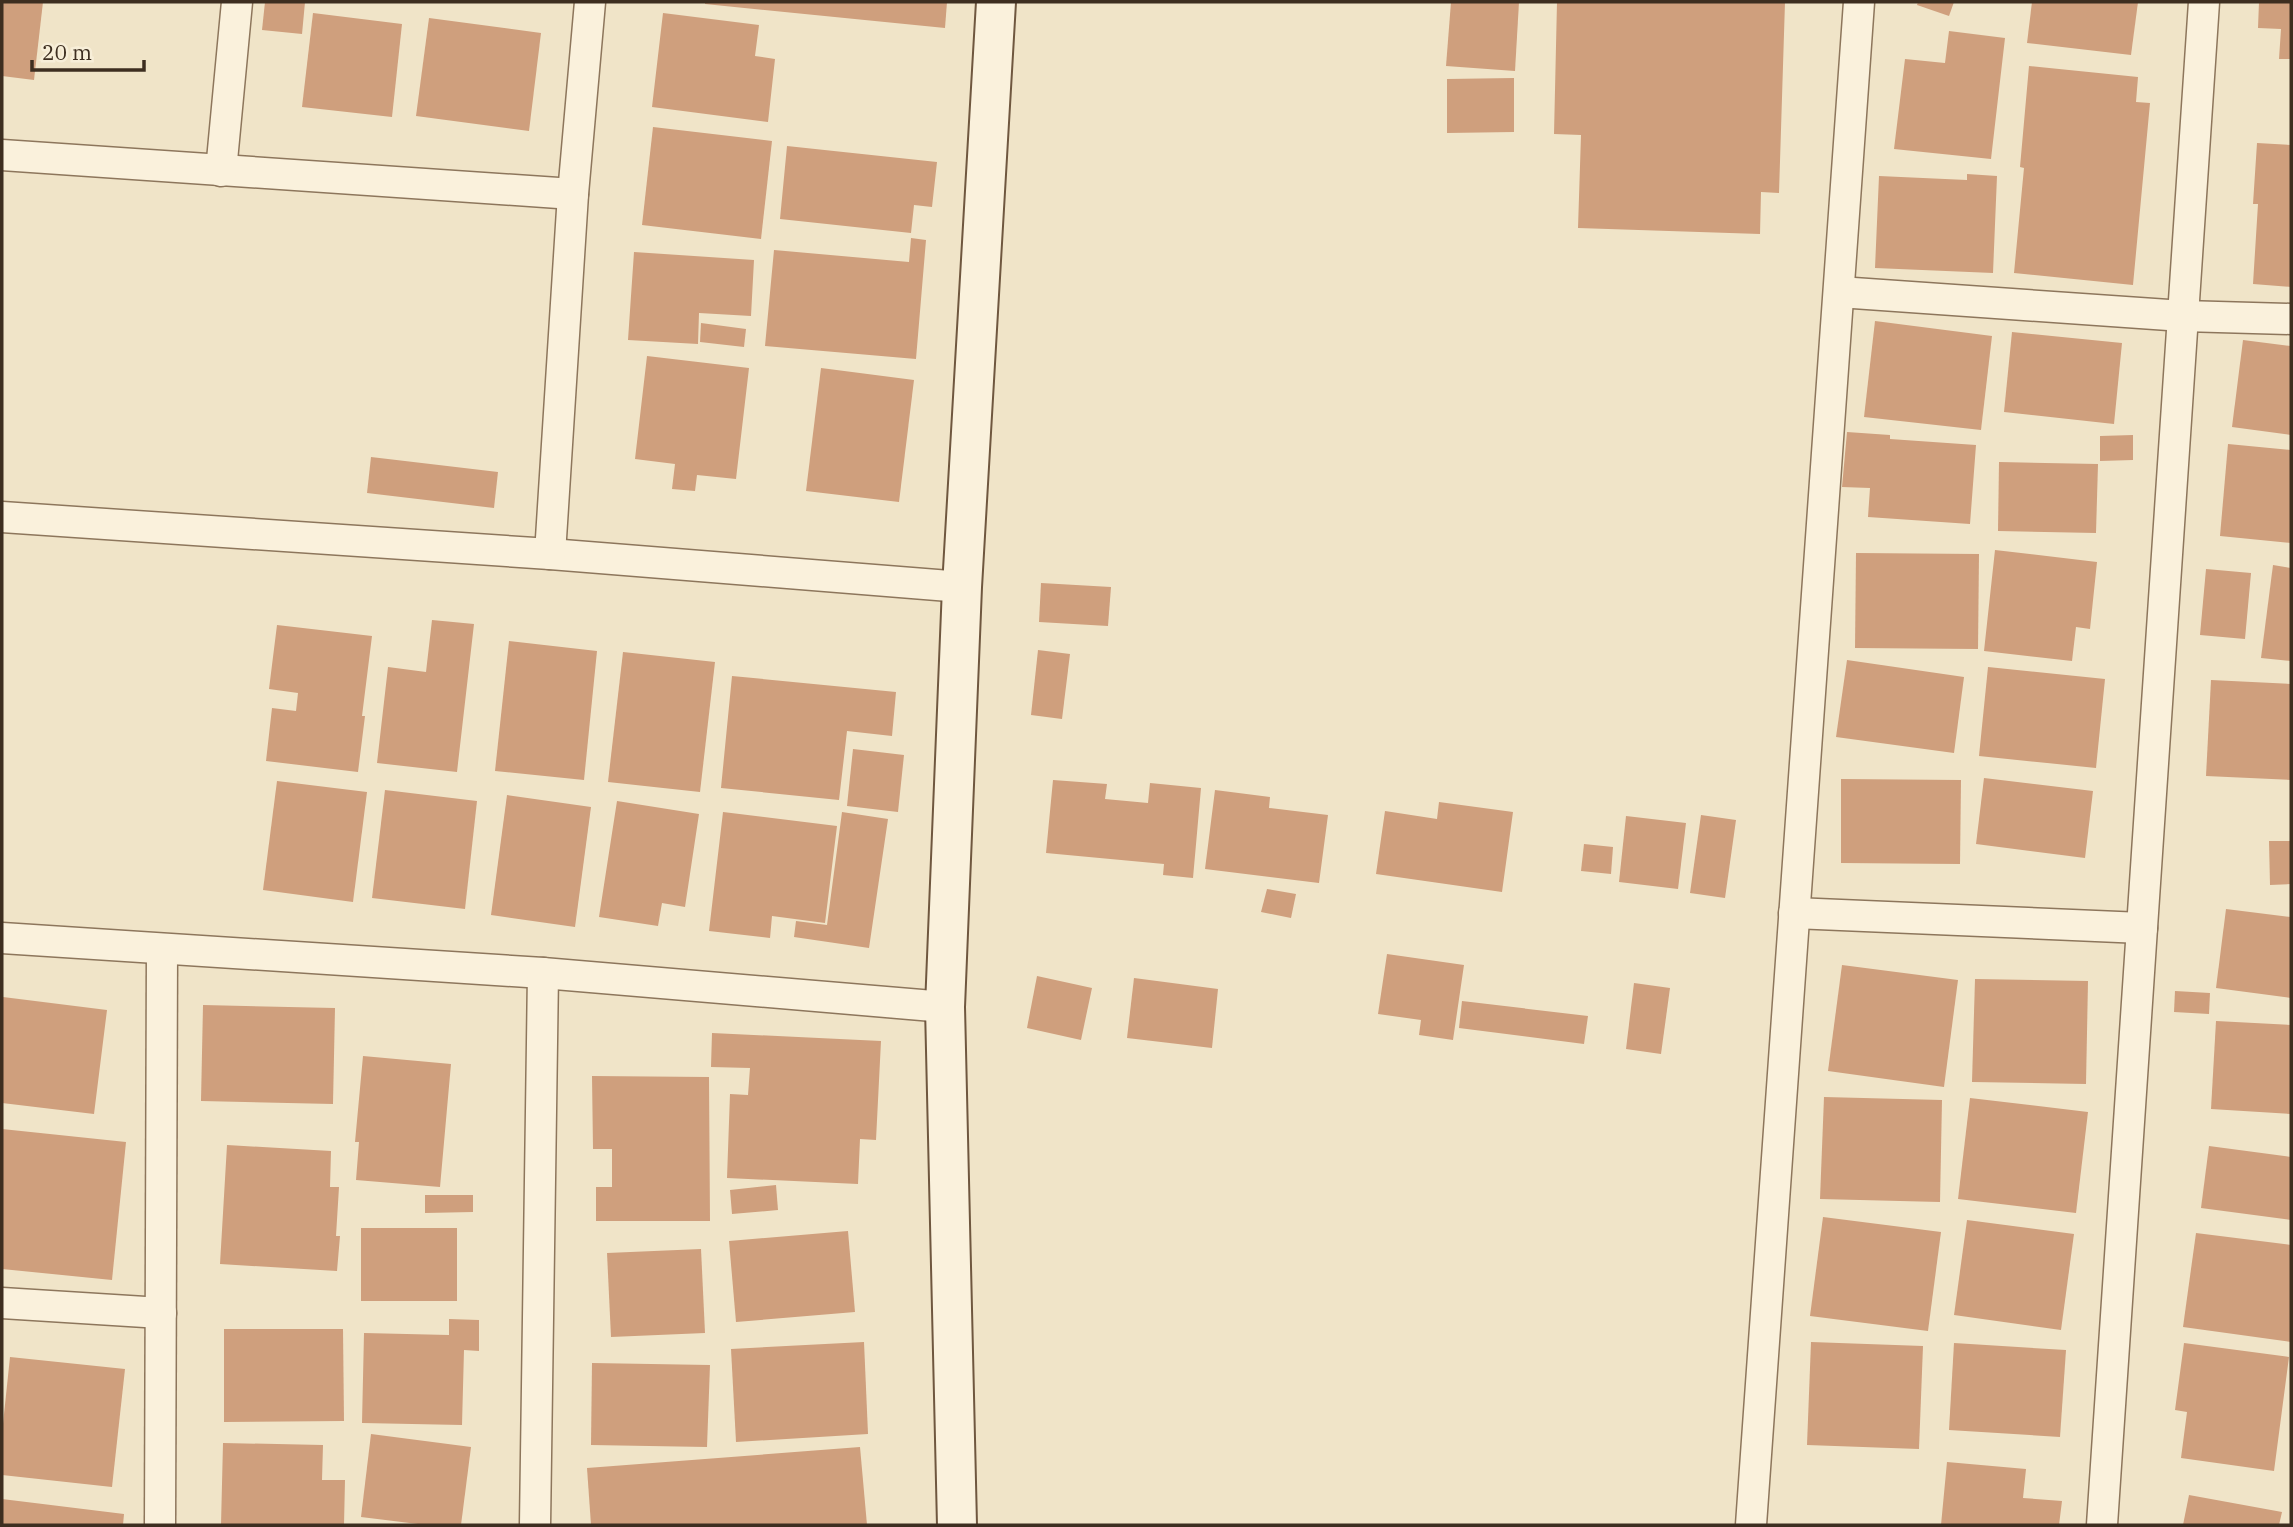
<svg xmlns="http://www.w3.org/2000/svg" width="2293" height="1527" viewBox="0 0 2293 1527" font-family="'IBM Plex Serif',serif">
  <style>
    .building { fill: #cf9f7d }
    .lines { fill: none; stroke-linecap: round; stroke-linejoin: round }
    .street-casing { stroke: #8d765c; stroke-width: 33 }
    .secondary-casing { stroke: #6f573f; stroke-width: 42 }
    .street { stroke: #faf1dc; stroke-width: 30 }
    .secondary { stroke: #faf1dc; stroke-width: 38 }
  </style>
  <rect width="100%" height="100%" fill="#f0e4c8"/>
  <!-- building -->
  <g class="building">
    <path d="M 2,2 L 43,2 L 34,80 L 2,76 Z"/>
    <path d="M 265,2 L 305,2 L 302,34 L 262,30 Z"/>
    <path d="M 705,2 L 947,2 L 945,28 L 705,4 Z"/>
    <path d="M 1451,2 L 1519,2 L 1515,71 L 1446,66 Z"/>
    <path d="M 1557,2 L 1785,2 L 1779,193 L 1761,192 L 1760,234 L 1578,228 L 1581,135 L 1554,134 Z"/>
    <path d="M 1918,2 L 1954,2 L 1949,16 L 1917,5 Z"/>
    <path d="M 2032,2 L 2138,2 L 2131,55 L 2027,43 Z"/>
    <path d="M 2259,2 L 2291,2 L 2291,59 L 2279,59 L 2281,29 L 2258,28 Z"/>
    <path d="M 313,13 L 402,24 L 392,117 L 302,107 Z"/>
    <path d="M 663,13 L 759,25 L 755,56 L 775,59 L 768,122 L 652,107 Z"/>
    <path d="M 429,18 L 541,33 L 529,131 L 416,116 Z"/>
    <path d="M 1949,31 L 2005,38 L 1991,159 L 1894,149 L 1905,59 L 1945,63 Z"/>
    <path d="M 2029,66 L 2138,77 L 2136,102 L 2150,103 L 2133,285 L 2014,273 L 2024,168 L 2020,167 Z"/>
    <path d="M 1514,78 L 1514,132 L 1447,133 L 1447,79 Z"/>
    <path d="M 653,127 L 772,141 L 761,239 L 642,225 Z"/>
    <path d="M 2257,143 L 2291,145 L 2291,287 L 2253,284 L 2258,204 L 2253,204 Z"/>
    <path d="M 787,146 L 937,162 L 932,207 L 914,205 L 911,233 L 780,219 Z"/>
    <path d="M 1967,174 L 1997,176 L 1993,273 L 1875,268 L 1879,176 L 1967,180 Z"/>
    <path d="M 911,238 L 926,240 L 916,359 L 765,346 L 774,250 L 909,262 Z"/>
    <path d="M 634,252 L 754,260 L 751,316 L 699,313 L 698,344 L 628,340 Z"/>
    <path d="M 1875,321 L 1992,336 L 1981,430 L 1864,417 Z"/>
    <path d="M 701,323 L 746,329 L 744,347 L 700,342 Z"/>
    <path d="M 2012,332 L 2122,343 L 2114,424 L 2004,412 Z"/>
    <path d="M 2243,340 L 2291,346 L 2291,435 L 2232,427 Z"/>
    <path d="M 647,356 L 749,368 L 736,479 L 697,475 L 695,491 L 672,489 L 675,464 L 635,459 Z"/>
    <path d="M 821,368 L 914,380 L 899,502 L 806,491 Z"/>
    <path d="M 1847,432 L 1890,435 L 1890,439 L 1976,445 L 1970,524 L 1868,517 L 1870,488 L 1842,487 Z"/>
    <path d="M 2133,435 L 2133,460 L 2100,461 L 2100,436 Z"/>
    <path d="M 2228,444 L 2291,450 L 2291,543 L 2220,536 Z"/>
    <path d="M 371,457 L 498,472 L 494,508 L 367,493 Z"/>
    <path d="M 1999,462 L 2098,464 L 2096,533 L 1998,531 Z"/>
    <path d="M 1995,550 L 2097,562 L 2090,629 L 2076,627 L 2072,661 L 1984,651 Z"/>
    <path d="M 1856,553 L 1979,554 L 1978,649 L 1855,648 Z"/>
    <path d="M 2273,565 L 2291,568 L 2291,661 L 2261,658 Z"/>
    <path d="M 2206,569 L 2251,573 L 2245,639 L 2200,635 Z"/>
    <path d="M 1041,583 L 1111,587 L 1108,626 L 1039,622 Z"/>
    <path d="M 432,620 L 474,624 L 457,772 L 377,763 L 388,667 L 426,672 Z"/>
    <path d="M 277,625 L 372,636 L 362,716 L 365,716 L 358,772 L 266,761 L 272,708 L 296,711 L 298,693 L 269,689 Z"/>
    <path d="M 509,641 L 597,651 L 584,780 L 495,771 Z"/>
    <path d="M 1038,650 L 1070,654 L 1062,719 L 1031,715 Z"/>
    <path d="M 623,652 L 715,662 L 700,792 L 608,782 Z"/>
    <path d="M 1847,660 L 1964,677 L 1954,753 L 1836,737 Z"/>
    <path d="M 1988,667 L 2105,679 L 2096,768 L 1979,756 Z"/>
    <path d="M 732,676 L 896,692 L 892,736 L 847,731 L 839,800 L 721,788 Z"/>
    <path d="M 2211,680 L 2291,684 L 2291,780 L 2206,776 Z"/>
    <path d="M 853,749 L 904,755 L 898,812 L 847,806 Z"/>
    <path d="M 1984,778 L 2093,791 L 2085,858 L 1976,844 Z"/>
    <path d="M 1841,779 L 1961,780 L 1960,864 L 1841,863 Z"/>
    <path d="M 1053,780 L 1107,784 L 1105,799 L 1148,803 L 1150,783 L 1201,788 L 1193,878 L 1163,875 L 1164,864 L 1046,853 Z"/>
    <path d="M 277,781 L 367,792 L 353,902 L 263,890 Z"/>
    <path d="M 385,790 L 477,801 L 465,909 L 372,898 Z"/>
    <path d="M 1215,790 L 1270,797 L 1269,808 L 1328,815 L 1319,883 L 1205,869 Z"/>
    <path d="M 507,795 L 591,807 L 575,927 L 491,915 Z"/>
    <path d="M 617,801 L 699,814 L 685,907 L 662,903 L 658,926 L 599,917 Z"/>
    <path d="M 1439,802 L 1513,812 L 1502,892 L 1376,874 L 1385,811 L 1437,819 Z"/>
    <path d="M 723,812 L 837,826 L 825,923 L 772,916 L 770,938 L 709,931 Z"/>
    <path d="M 842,812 L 888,819 L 869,948 L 794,937 L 796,921 L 827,925 Z"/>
    <path d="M 1701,815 L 1736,820 L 1725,898 L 1690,893 Z"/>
    <path d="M 1626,816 L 1686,823 L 1678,889 L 1619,882 Z"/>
    <path d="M 2269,841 L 2291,841 L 2291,884 L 2270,885 Z"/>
    <path d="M 1584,844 L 1613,847 L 1611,874 L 1581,871 Z"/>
    <path d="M 1267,889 L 1296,894 L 1291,918 L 1261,912 Z"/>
    <path d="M 2226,909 L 2291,917 L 2291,998 L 2216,988 Z"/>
    <path d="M 1387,954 L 1464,965 L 1453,1040 L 1419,1035 L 1421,1020 L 1378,1014 Z"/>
    <path d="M 1842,965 L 1958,980 L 1944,1087 L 1828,1071 Z"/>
    <path d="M 1037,976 L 1092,988 L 1081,1040 L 1027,1028 Z"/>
    <path d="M 1134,978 L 1218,989 L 1212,1048 L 1127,1038 Z"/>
    <path d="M 1975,979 L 2088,981 L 2086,1084 L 1972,1082 Z"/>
    <path d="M 1634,983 L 1670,988 L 1661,1054 L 1626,1049 Z"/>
    <path d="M 2175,991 L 2210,993 L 2209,1014 L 2174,1012 Z"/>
    <path d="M 3,997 L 107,1010 L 94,1114 L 2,1103 Z"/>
    <path d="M 1462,1001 L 1588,1016 L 1584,1044 L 1459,1028 Z"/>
    <path d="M 203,1005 L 335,1008 L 333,1104 L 201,1101 Z"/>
    <path d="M 2216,1021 L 2291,1025 L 2291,1114 L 2211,1109 Z"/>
    <path d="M 712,1033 L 881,1041 L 876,1140 L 860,1139 L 858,1184 L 727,1178 L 730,1094 L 748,1095 L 750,1068 L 711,1067 Z"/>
    <path d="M 363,1056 L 451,1064 L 440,1187 L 356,1180 L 359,1142 L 355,1142 Z"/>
    <path d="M 592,1076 L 709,1077 L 710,1221 L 596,1221 L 596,1187 L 612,1187 L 612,1149 L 593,1149 Z"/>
    <path d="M 1824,1097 L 1942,1100 L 1940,1202 L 1820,1199 Z"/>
    <path d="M 1970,1098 L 2088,1112 L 2076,1213 L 1958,1199 Z"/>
    <path d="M 2,1129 L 126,1142 L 112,1280 L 2,1269 Z"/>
    <path d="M 227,1145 L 331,1151 L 330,1187 L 339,1187 L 336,1236 L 340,1236 L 337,1271 L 220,1264 Z"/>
    <path d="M 2209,1146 L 2291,1157 L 2291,1220 L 2201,1208 Z"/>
    <path d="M 776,1185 L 778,1210 L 732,1214 L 730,1190 Z"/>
    <path d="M 425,1195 L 473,1195 L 473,1212 L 425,1213 Z"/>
    <path d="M 1823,1217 L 1941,1232 L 1928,1331 L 1810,1316 Z"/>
    <path d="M 1967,1220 L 2074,1234 L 2061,1330 L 1954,1315 Z"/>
    <rect x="361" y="1228" width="96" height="73"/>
    <path d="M 848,1231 L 855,1312 L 736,1322 L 729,1241 Z"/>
    <path d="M 2196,1233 L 2291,1245 L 2291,1342 L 2183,1327 Z"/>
    <path d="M 701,1249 L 705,1333 L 611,1337 L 607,1253 Z"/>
    <path d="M 449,1319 L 479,1320 L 479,1351 L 464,1350 L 462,1425 L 362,1423 L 364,1333 L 449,1335 Z"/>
    <path d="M 224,1329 L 343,1329 L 344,1421 L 224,1422 Z"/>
    <path d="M 864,1342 L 868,1434 L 736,1442 L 731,1349 Z"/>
    <path d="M 1811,1342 L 1923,1346 L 1919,1449 L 1807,1445 Z"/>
    <path d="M 1954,1343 L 2066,1350 L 2060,1437 L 1949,1430 Z"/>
    <path d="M 2184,1343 L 2289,1357 L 2274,1471 L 2181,1458 L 2187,1412 L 2175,1410 Z"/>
    <path d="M 10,1357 L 125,1369 L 112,1487 L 2,1475 L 2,1433 Z"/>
    <path d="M 592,1363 L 710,1365 L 707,1447 L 591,1445 Z"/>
    <path d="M 371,1434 L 471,1447 L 461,1525 L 426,1525 L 361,1517 Z"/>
    <path d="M 223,1443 L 323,1445 L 322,1480 L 345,1480 L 344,1525 L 221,1525 Z"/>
    <path d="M 860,1447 L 867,1525 L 591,1525 L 587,1468 Z"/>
    <path d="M 1947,1462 L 2026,1469 L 2023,1498 L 2062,1501 L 2059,1525 L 1941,1525 Z"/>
    <path d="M 2189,1495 L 2282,1512 L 2279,1525 L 2183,1525 Z"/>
    <path d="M 2,1499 L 124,1514 L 123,1525 L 2,1525 Z"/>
  </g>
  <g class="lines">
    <!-- street casing -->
    <g class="street-casing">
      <g id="street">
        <path d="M 2,155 L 573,194"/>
        <path d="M 221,171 L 237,2"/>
        <path d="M 1839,292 L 2183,316 L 2291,319"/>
        <path d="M 2,517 L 550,554 L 962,587"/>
        <path d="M 550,554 L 573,194 L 590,2"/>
        <path d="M 1794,913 L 2142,928"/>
        <path d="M 2,938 L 543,973 L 945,1007"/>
        <path d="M 2,1303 L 161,1313"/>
        <path d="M 160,1525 L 162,950"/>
        <path d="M 535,1525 L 543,973"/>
        <path d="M 1751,1525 L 1859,2"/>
        <path d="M 2102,1525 L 2204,2"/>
      </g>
    </g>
    <!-- secondary casing -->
    <g class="secondary-casing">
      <path id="secondary" d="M 957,1525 L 945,1007 L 962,587 L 996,2"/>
    </g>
    <!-- street -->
    <use href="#street" class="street"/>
    <!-- secondary -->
    <use href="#secondary" class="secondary"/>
  </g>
  <!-- border -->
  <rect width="2293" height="1527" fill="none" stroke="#3d2e20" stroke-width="7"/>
  <!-- scale -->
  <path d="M32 60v10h112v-10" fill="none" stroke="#3d2e20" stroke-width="3.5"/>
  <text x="42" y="60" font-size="21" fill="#3d2e20" stroke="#f7eed8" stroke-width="5" paint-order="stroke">20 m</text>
</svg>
